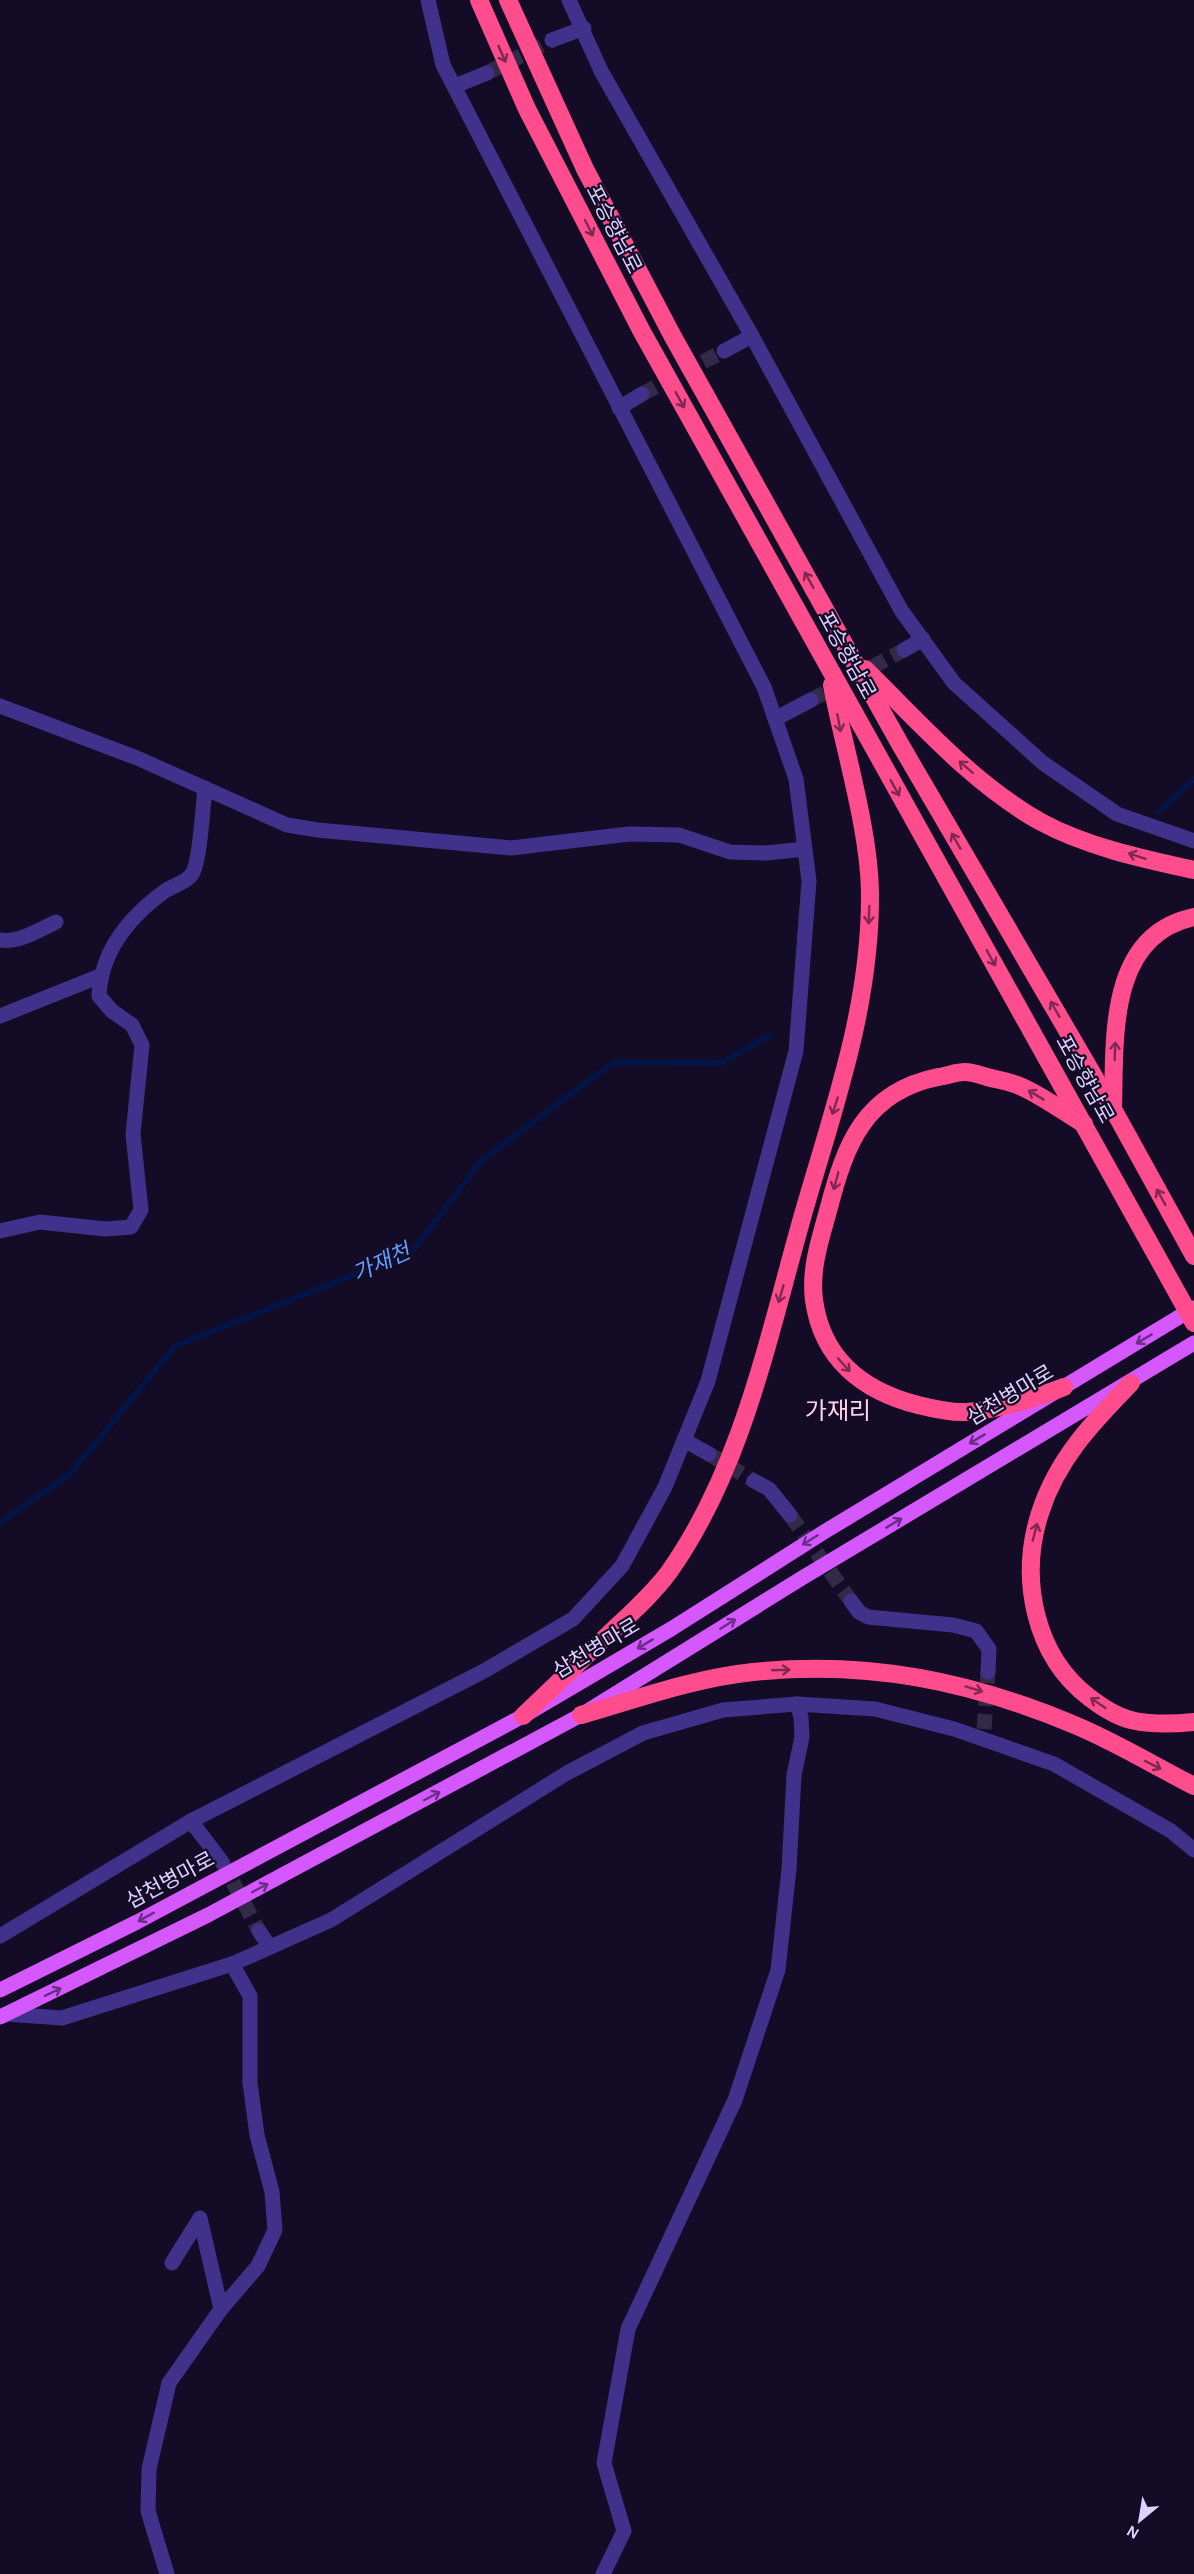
<svg xmlns="http://www.w3.org/2000/svg" width="1194" height="2574" viewBox="0 0 1194 2574" font-family="'Alegreya Sans','Noto Sans KR',sans-serif">
  <style>
    .lines { fill: none; stroke-linecap: round; stroke-linejoin: round }
    .stream { stroke: #041446; stroke-width: 6 }
    .minor-tunnel { stroke: #322a47; stroke-width: 15; stroke-dasharray: 15 8; stroke-linecap: butt }
    .minor { stroke: #40328a; stroke-width: 15 }
    .major { stroke: #d558ff; stroke-width: 15 }
    .highway { stroke: #ff4c8c; stroke-width: 18 }
    .oneway { stroke: #7e2954 }
    .oneway2 { stroke: #6b2e88 }
    .labels { text-anchor: middle; stroke-width: 4.5; stroke-linejoin: round; paint-order: stroke }
    .street-label { font-size: 21px; fill: #dcd1ff; stroke: #140c26 }
    .water-label { font-size: 22px; font-style: italic; fill: #5fa1ff; stroke: #140c26 }
    .quarter-label { font-size: 24px; fill: #ffd3ea; stroke: #140c26 }
  </style>
  <rect width="100%" height="100%" fill="#140c26"/>
  <g class="lines">
    <!-- stream -->
    <g class="stream">
      <path d="M 1160,811 L 1194,779"/>
      <path d="M 0,1523 L 71,1473 L 175,1346 L 413,1251 L 480,1162 L 614,1062 L 721,1063 L 769,1036"/>
    </g>
    <!-- minor-tunnel -->
    <g class="minor-tunnel">
      <path d="M 487,73 L 552,40"/>
      <path d="M 642,394 L 724,351"/>
      <path d="M 811,700 L 904,650"/>
      <path d="M 709,1454 L 754,1481"/>
      <path d="M 790,1515 L 851,1601"/>
      <path d="M 984,1729 L 988,1672"/>
      <path d="M 222,1862 L 259,1931"/>
    </g>
    <!-- minor -->
    <g class="minor">
      <path d="M 569,0 L 601,71 L 752,336 L 901,610 L 954,683 L 1043,763 L 1117,814 L 1194,841"/>
      <path d="M 552,40 L 584,28"/>
      <path d="M 455,86 L 487,73"/>
      <path d="M 724,351 L 752,336"/>
      <path d="M 619,408 L 642,394"/>
      <path d="M 904,650 L 923,639"/>
      <path d="M 0,706 L 137,758 L 287,825 L 318,830 L 511,848 L 629,834 L 679,835 L 730,852 L 766,853 L 805,849"/>
      <path d="M 775,719 L 811,700"/>
      <path d="M 0,940 C 19,943 39,930 56,922"/>
      <path d="M 0,1016 L 100,976"/>
      <path d="M 0,1231 L 40,1222 L 105,1229 L 131,1227 L 141,1210 L 133,1134 L 142,1045 L 132,1025 L 112,1011 L 99,996 C 101,951 129,917 165,891 C 172,886 187,882 192,874 C 200,863 203,805 205,788"/>
      <path d="M 684,1440 L 709,1454"/>
      <path d="M 754,1481 L 769,1489 L 790,1515"/>
      <path d="M 851,1601 L 859,1612 L 868,1617 L 953,1625 L 976,1631 L 989,1649 L 988,1672"/>
      <path d="M 191,1821 L 222,1862"/>
      <path d="M 259,1931 L 270,1947"/>
      <path d="M 0,1936 L 191,1821 L 484,1671 L 573,1619 L 622,1566 L 665,1487 L 708,1381 L 796,1051 L 809,881 L 796,779 L 764,687 L 443,65 L 428,0"/>
      <path d="M 232,1964 L 331,1920 L 567,1773 L 643,1733 L 723,1710 L 797,1704 L 875,1709 L 954,1729 L 1054,1764 L 1171,1831 L 1194,1850"/>
      <path d="M 6,2014 L 62,2018 L 232,1964 L 250,1996 L 250,2083 L 257,2135 L 272,2192 L 275,2230 L 258,2266 L 221,2309 L 200,2218 L 172,2263"/>
      <path d="M 167,2574 L 148,2511 L 149,2469 L 169,2383 L 221,2309"/>
      <path d="M 603,2574 L 624,2531 L 604,2463 L 628,2329 L 735,2100 L 778,1970 L 789,1869 L 794,1775 L 802,1737 L 801,1717 L 797,1704"/>
    </g>
    <!-- major -->
    <g class="major">
      <path d="M 0,1990 L 137,1922 L 523,1716 L 671,1629 L 824,1532 L 1194,1308"/>
      <path d="M 0,2017 L 208,1915 L 581,1715 L 802,1578 L 1194,1343"/>
    </g>
    <!-- highway -->
    <g class="highway">
      <path d="M 479,0 L 527,109 L 641,330 L 1194,1323"/>
      <path d="M 508,0 L 585,169 L 672,335 L 900,744 L 1113,1109 L 1194,1256"/>
      <path d="M 865,669 C 920,723 973,784 1041,822 C 1087,847 1144,859 1194,870"/>
      <path d="M 1113,1108 C 1115,1039 1107,935 1194,917"/>
      <path d="M 1131,1383 C 1093,1422 1057,1459 1040,1513 C 1019,1578 1034,1656 1090,1698 C 1103,1708 1119,1718 1135,1721 C 1155,1725 1174,1724 1194,1722"/>
      <path d="M 1064,1387 C 1032,1399 1002,1409 967,1412 C 951,1413 934,1409 918,1405 C 863,1391 822,1359 814,1300 C 810,1269 820,1240 828,1211 C 845,1145 864,1092 938,1077 C 947,1076 956,1072 965,1072 C 972,1072 980,1075 987,1077 C 998,1080 1012,1082 1022,1087 C 1044,1097 1064,1112 1084,1124"/>
      <path d="M 581,1715 C 637,1699 695,1678 753,1672 C 868,1660 971,1681 1077,1726 C 1117,1743 1155,1766 1194,1786"/>
      <path d="M 523,1716 C 552,1688 581,1661 610,1633 C 630,1614 652,1595 669,1572 C 742,1469 768,1338 802,1218 C 833,1109 871,1008 870,892 C 869,828 844,749 832,685"/>
    </g>
  </g>
  <!-- one-way arrows -->
  <defs><path id="oneway-shaft" d="M-6 0H5M1.5-3L5.5 0L1.5 3" fill="none" stroke-width="1.6" stroke-linecap="round" stroke-linejoin="round" transform="scale(1.5)"/></defs>
  <g class="oneway">
    <use href="#oneway-shaft" transform="translate(502 54) rotate(66)"/>
    <use href="#oneway-shaft" transform="translate(589 228) rotate(63)"/>
    <use href="#oneway-shaft" transform="translate(680 400) rotate(61)"/>
    <use href="#oneway-shaft" transform="translate(809 580) rotate(-119)"/>
    <use href="#oneway-shaft" transform="translate(839 723) rotate(79)"/>
    <use href="#oneway-shaft" transform="translate(966 767) rotate(-139)"/>
    <use href="#oneway-shaft" transform="translate(895 788) rotate(61)"/>
    <use href="#oneway-shaft" transform="translate(956 841) rotate(-120)"/>
    <use href="#oneway-shaft" transform="translate(1137 856) rotate(-162)"/>
    <use href="#oneway-shaft" transform="translate(869 915) rotate(92)"/>
    <use href="#oneway-shaft" transform="translate(991 958) rotate(61)"/>
    <use href="#oneway-shaft" transform="translate(1055 1009) rotate(-120)"/>
    <use href="#oneway-shaft" transform="translate(1115 1051) rotate(-88)"/>
    <use href="#oneway-shaft" transform="translate(1036 1095) rotate(-149)"/>
    <use href="#oneway-shaft" transform="translate(835 1106) rotate(108)"/>
    <use href="#oneway-shaft" transform="translate(836 1181) rotate(105)"/>
    <use href="#oneway-shaft" transform="translate(1161 1197) rotate(-119)"/>
    <use href="#oneway-shaft" transform="translate(781 1294) rotate(106)"/>
    <use href="#oneway-shaft" transform="translate(844 1365) rotate(48)"/>
    <use href="#oneway-shaft" transform="translate(1035 1532) rotate(-75)"/>
    <use href="#oneway-shaft" transform="translate(781 1670) rotate(-2)"/>
    <use href="#oneway-shaft" transform="translate(974 1689) rotate(17)"/>
    <use href="#oneway-shaft" transform="translate(1098 1703) rotate(-146)"/>
    <use href="#oneway-shaft" transform="translate(1153 1765) rotate(27)"/>
  </g>
  <g class="oneway2">
    <use href="#oneway-shaft" transform="translate(1144 1339) rotate(149)"/>
    <use href="#oneway-shaft" transform="translate(977 1439) rotate(149)"/>
    <use href="#oneway-shaft" transform="translate(894 1523) rotate(-31)"/>
    <use href="#oneway-shaft" transform="translate(810 1540) rotate(148)"/>
    <use href="#oneway-shaft" transform="translate(728 1624) rotate(-32)"/>
    <use href="#oneway-shaft" transform="translate(645 1644) rotate(149)"/>
    <use href="#oneway-shaft" transform="translate(432 1796) rotate(-28)"/>
    <use href="#oneway-shaft" transform="translate(260 1888) rotate(-28)"/>
    <use href="#oneway-shaft" transform="translate(146 1917) rotate(151)"/>
    <use href="#oneway-shaft" transform="translate(53 1992) rotate(-26)"/>
  </g>
  <g class="labels">
    <!-- street labels -->
    <g class="street-label">
      <text transform="translate(614 229) rotate(63)" y="7">포승향남로</text>
      <text transform="translate(847 655) rotate(61)" y="7">포승향남로</text>
      <text transform="translate(1085 1079) rotate(61)" y="7">포승향남로</text>
      <text transform="translate(1010 1395) rotate(-31)" y="7">삼천병마로</text>
      <text transform="translate(596 1648) rotate(-31)" y="7">삼천병마로</text>
      <text transform="translate(170 1880) rotate(-28)" y="7">삼천병마로</text>
    </g>
    <!-- water labels -->
    <g class="water-label">
      <text transform="translate(381 1262) rotate(-25)" y="8">가재천</text>
    </g>
    <!-- quarter labels -->
    <g class="quarter-label">
      <text x="838" y="1419">가재리</text>
    </g>
  </g>
  <!-- north arrow -->
  <g transform="translate(1140 2520) rotate(210)" stroke="#140c26" stroke-width="4.5" paint-order="stroke">
  <path d="M0-4.5L10 22L0 15L-10 22Z" fill="#dcd1ff"/>
  <text y="-9" font-size="16" font-weight="bold" text-anchor="middle" fill="#dcd1ff">N</text>
  </g>
</svg>
